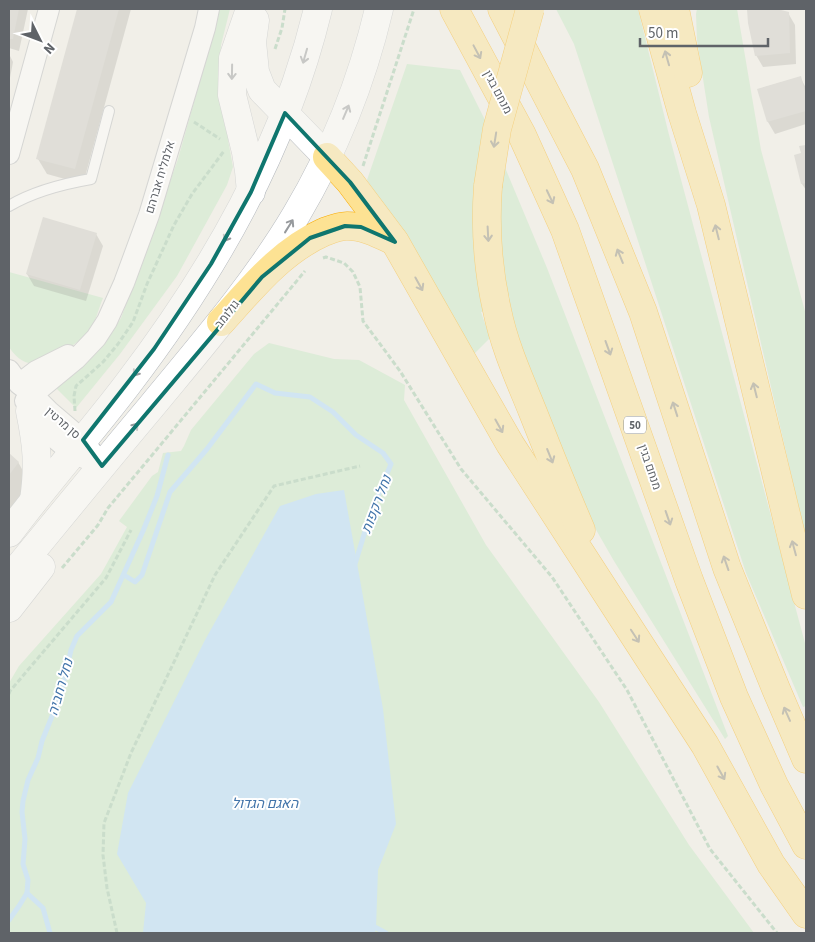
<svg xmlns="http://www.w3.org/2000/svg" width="815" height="942" viewBox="0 0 815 942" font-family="'Source Sans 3',Heebo,sans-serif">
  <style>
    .green { fill: #c5e8c5 }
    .water { fill: #aadaff }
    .shadow { fill: #0003 }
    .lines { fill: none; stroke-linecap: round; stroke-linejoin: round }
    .stream { stroke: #aadaff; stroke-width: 5 }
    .building { fill: #cccac5 }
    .service-casing { stroke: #b5b8bc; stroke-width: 12 }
    .minor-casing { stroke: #b5b8bc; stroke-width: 22 }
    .secondary-casing { stroke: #b6babf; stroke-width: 29 }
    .motorway-casing { stroke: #f9ab00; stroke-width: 29 }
    .path { stroke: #9cc7a9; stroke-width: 3; stroke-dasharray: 5 2.5; stroke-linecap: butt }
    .service { stroke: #fff; stroke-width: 10 }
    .minor { stroke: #fff; stroke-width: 20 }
    .secondary { stroke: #fff; stroke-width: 28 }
    .motorway { stroke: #fde293; stroke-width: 28 }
    .motorway-bridge-casing { stroke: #f9ab00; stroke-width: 29; stroke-linecap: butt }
    .motorway-bridge { stroke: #fde293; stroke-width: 28 }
    .oneway { stroke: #8e8975 }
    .oneway2 { stroke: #979a9d }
    .marked { fill: none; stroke: #0f766e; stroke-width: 4; stroke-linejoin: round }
    .labels { text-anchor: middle; stroke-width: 4; stroke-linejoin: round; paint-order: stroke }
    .shield { fill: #fff; stroke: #8f9295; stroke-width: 1 }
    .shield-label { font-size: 11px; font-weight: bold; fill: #5f6368 }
    .street-label { font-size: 12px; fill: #5f6368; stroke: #fff }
    .water-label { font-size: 14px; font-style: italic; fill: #4174aa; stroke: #fff }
  </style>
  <rect width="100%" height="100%" fill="#f1efe8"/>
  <!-- green -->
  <g class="green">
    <path d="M 220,9 L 230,9 L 221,45 L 219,77 L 231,136 L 228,140 L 233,167 L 227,185 L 177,276 L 120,354 L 76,408 L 54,386 L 97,349 L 111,334 L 121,318 L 178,159 Z"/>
    <path d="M 556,9 L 638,9 L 668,131 L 806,647 L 806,706 L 803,707 L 746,573 L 574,44 Z"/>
    <path d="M 697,9 L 737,9 L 761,150 L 806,315 L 806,539 L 709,117 L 697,40 L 696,14 Z"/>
    <path d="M 407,64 L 460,70 L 486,122 L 547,268 L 728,736 L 725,739 L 614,561 L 560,467 L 517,340 L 508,303 L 481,312 L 490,338 L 468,360 L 367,180 Z"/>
    <path d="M 9,272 L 103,298 C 99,307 95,324 90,331 C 84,340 44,364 34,364 C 22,363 15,356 9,347 Z"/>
    <path d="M 269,343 L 334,359 L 359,360 L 405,385 L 404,400 L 486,545 L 599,702 L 689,845 L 754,933 L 9,933 L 9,683 L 19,666 L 101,574 L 127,527 L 119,521 L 152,476 L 158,472 L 163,453 L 181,451 L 184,446 L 191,430 L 254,354 Z"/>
  </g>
  <!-- water -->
  <path class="water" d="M 344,490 L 383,709 L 396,824 L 378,870 L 376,928 L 375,933 L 143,933 L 146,903 L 117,854 L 128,793 L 205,640 L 280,506 L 316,494 Z"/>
  <!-- shadow -->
  <g class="shadow">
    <path d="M 9,9 L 28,9 L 19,51 L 9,48 Z"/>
    <path d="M 79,9 L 131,9 L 83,184 L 47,174 L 38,159 Z"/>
    <path d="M 748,9 L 772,9 L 788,13 L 795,25 L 796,64 L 763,67 L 756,55 L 749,23 Z"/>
    <path d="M 9,54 L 13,62 L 9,83 Z"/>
    <path d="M 800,77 L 806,88 L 806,124 L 775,134 L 768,122 L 759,89 Z"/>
    <path d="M 806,146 L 806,190 L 802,184 L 802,154 L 801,147 Z"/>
    <path d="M 96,234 L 103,246 L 86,301 L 34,286 L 27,274 Z"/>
    <path d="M 9,455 L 18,462 L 31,485 L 9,514 Z"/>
  </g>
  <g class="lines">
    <!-- stream -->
    <g class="stream">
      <path d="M 124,575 L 135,582 L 142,575 L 170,492 L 207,449 L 256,384 L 275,393 L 310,397 L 333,412 L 356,435 L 383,453 L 391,464 L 370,515 L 355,564"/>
      <path d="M 9,920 L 19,906 L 27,893"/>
      <path d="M 371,925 L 386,933"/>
      <path d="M 50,933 L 43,908 L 27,893 L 28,880 L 23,864 L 25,839 L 22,812 L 23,801 L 28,780 L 38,758 L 42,741 L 61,694 L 71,650 L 77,636 L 111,602 L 143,531 L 157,496 L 168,455"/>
    </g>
  </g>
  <!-- building -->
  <g class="building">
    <path d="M 9,9 L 19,9 L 13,39 L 9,39 Z"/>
    <path d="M 77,9 L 119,9 L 75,169 L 36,159 Z"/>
    <path d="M 747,9 L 777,9 L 789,12 L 790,53 L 755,56 L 748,23 Z"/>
    <path d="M 801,76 L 806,95 L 806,111 L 767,122 L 757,89 Z"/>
    <path d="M 806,145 L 806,183 L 801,184 L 794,155 L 801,153 L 799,146 Z"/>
    <path d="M 43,217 L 97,233 L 80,290 L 26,274 Z"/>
    <path d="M 9,453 L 19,462 L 9,475 Z"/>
  </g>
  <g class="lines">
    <!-- service casing -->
    <g class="service-casing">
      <path id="service" d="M 9,206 C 34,191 62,184 91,179 L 109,111"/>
    </g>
    <!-- minor casing -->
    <g class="minor-casing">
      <g id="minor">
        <path d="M 9,154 L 49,9"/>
        <path d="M 9,370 L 19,384 L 33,395 L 49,411 L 83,440 L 102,466"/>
        <path d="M 19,384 L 36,371 L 68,355"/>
        <path d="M 25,401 L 76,359 L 96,338 L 107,321 L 124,283 L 149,215 L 205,28 L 209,9"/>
        <path d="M 31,413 C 46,431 63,449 84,458"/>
      </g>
    </g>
    <!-- secondary casing -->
    <g class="secondary-casing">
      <g id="secondary">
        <path d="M 250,9 L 233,58 L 232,95 L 246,152 L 249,171 L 251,192"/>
        <path d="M 255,20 L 252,42 L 255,72 L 262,90 L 327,157"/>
        <path d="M 30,411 C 37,445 39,466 34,500"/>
        <path d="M 9,533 C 47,482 89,435 127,385 C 214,271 284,149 318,9"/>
        <path d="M 9,579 C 56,522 103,464 151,407 C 202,345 255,284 296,215 C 334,151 362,81 379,9"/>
        <path d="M 9,608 L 41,567"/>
      </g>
    </g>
    <!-- motorway casing -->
    <g class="motorway-casing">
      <g id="motorway">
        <path d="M 454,9 L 522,135 L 565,230 L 689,580 L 734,697 L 774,785 L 806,845"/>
        <path d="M 502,9 L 585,169 L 643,312 L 727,568 L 776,689 L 806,759"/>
        <path d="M 653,9 L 682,113 L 711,205 L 793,543 L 806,595"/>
        <path d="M 675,9 L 688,73"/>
        <path d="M 327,157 L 350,182 L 395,242 L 510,444 L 705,745 L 771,864 L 806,914"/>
        <path d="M 488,186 C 485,227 488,270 497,310 C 504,345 519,378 532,410 C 548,450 564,491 581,530"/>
        <path d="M 221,322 C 252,288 281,251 324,232 C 332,229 339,226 347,226 C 364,226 379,234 394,241"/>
      </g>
    </g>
    <!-- path -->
    <g class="path">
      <path d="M 275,49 L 282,28 L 285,9"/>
      <path d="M 194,122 L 220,139"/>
      <path d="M 363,166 L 414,9"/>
      <path d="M 323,258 L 326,257 L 344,263 L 353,272 L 360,287 L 363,321 L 400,371 L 461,469 L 552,577 L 627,690 L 710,849 L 777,933"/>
      <path d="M 75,411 L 74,396 L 76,386 L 103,362 L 118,344 L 133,322 L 147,284 L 174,225 L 192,194 L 224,151"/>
      <path d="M 62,568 L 98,525 L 108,508 L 138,472 L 305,271"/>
      <path d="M 9,694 L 10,691 L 106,578 L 131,530"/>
      <path d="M 117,933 L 107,888 L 103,855 L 104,823 L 131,753 L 215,575 L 274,486 L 360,466"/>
    </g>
    <!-- service -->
    <use href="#service" class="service"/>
    <!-- minor -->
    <use href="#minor" class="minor"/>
    <!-- secondary -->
    <use href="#secondary" class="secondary"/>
    <!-- motorway -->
    <use href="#motorway" class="motorway"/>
    <!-- motorway-bridge casing -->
    <g class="motorway-bridge-casing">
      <path id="motorway-bridge" d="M 488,186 L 497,129 L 530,9"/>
    </g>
    <!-- motorway-bridge -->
    <use href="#motorway-bridge" class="motorway-bridge"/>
  </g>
  <!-- one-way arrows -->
  <defs><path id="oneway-shaft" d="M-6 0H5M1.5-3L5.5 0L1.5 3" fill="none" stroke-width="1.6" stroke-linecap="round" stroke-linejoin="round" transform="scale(1.25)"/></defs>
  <g class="oneway">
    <use href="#oneway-shaft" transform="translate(477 52) rotate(62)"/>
    <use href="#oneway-shaft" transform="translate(667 58) rotate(-106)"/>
    <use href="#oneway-shaft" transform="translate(495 140) rotate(99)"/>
    <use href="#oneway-shaft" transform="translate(550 197) rotate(65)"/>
    <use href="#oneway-shaft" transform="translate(717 232) rotate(-104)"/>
    <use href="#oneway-shaft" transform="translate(488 234) rotate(87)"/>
    <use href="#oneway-shaft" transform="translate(620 256) rotate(-112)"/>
    <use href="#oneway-shaft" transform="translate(419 284) rotate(61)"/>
    <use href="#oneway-shaft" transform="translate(608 348) rotate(70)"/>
    <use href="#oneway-shaft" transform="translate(755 390) rotate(-104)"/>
    <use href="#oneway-shaft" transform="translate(675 409) rotate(-108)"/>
    <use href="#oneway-shaft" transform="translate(499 426) rotate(61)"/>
    <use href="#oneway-shaft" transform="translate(550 456) rotate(68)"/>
    <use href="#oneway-shaft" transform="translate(668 518) rotate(71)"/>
    <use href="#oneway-shaft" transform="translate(794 548) rotate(-105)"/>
    <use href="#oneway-shaft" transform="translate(726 563) rotate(-109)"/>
    <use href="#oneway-shaft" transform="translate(635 636) rotate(57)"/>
    <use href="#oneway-shaft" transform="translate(787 714) rotate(-114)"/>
    <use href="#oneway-shaft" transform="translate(721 773) rotate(61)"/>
  </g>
  <g class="oneway2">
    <use href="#oneway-shaft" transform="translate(305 56) rotate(106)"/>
    <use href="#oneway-shaft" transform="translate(232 72) rotate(91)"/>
    <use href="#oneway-shaft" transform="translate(346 112) rotate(-67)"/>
    <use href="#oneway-shaft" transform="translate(289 226) rotate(-58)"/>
    <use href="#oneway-shaft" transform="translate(228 235) rotate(120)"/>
    <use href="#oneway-shaft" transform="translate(138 370) rotate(127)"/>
    <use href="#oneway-shaft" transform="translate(133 429) rotate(-50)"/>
  </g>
  <!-- marked area -->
  <path d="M0 0H815V942H0ZM 285,113 L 350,182 L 395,242 L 361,227 L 345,226 L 310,238 L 262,277 L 102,466 L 83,440 L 154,349 L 211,264 L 251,192 Z" fill="#f1efe8" fill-opacity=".55" fill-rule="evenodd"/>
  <path class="marked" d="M 285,113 L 350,182 L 395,242 L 361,227 L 345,226 L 310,238 L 262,277 L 102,466 L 83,440 L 154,349 L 211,264 L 251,192 Z"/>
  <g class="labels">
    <!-- shield labels -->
    <rect class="shield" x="624" y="416.5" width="22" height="17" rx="4"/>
    <g class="shield-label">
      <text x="635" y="429">50</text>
    </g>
    <!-- street labels -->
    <g class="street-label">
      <text transform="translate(498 92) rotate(62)" y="4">מנחם בגין</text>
      <text transform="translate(160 177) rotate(-73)" y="4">אלמליח אברהם</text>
      <text transform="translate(227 314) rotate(-52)" y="4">גולומב</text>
      <text transform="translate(63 423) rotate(41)" y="4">סן מרטין</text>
      <text transform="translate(650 467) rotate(71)" y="4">מנחם בגין</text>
    </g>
    <!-- water labels -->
    <g class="water-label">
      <text transform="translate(376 504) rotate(-69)" y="5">נחל רקפות</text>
      <text transform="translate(60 687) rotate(-74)" y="5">נחל רחביה</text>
      <text x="265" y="808">האגם הגדול</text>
    </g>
  </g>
  <!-- border -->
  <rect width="815" height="942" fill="none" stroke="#5f6368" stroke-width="20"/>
  <!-- north arrow -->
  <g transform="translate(40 40) rotate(132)" stroke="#ffffff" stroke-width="4" paint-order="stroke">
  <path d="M0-4L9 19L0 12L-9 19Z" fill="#5f6368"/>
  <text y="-8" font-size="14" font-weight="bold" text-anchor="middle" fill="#5f6368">N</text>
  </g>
  <!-- scale -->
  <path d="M640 38v8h128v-8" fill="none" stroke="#5f6368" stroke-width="2.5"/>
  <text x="648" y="38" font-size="15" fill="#5f6368" stroke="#ffffff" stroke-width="4" paint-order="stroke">50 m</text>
</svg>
